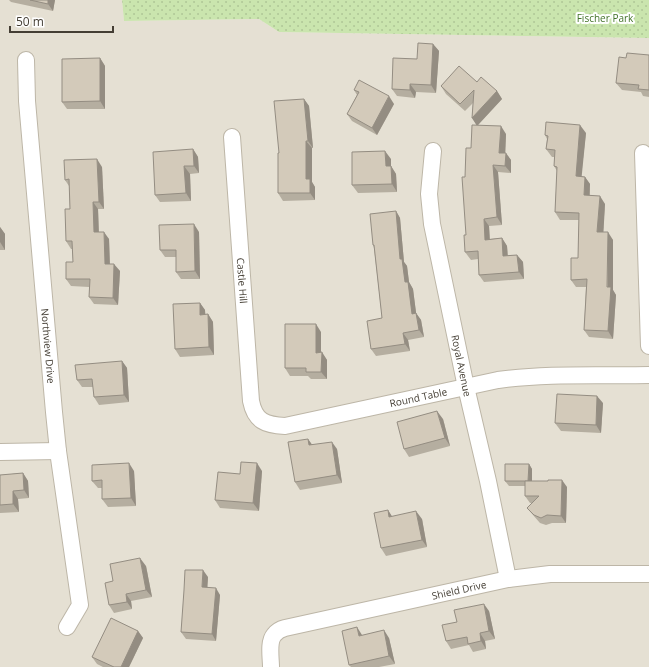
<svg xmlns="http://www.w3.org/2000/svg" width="649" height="667" viewBox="0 0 649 667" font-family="'Open Sans',sans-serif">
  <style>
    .residential { fill: #e5e0d3 }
    .park { fill: url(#park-dots) }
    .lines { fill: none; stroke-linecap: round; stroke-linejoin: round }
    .minor-casing { stroke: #bdb6a7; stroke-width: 18 }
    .minor { stroke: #fff; stroke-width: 16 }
    .wall { fill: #b5aea0 }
    .shaded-wall { fill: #948d82 }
    .building { fill: #d3caba; stroke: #948d82 }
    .labels { text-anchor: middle; stroke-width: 4; stroke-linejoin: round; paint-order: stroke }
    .park-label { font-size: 10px; fill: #43732a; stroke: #fff }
    .street-label { font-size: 10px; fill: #443e34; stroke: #fff }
  </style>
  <defs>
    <pattern id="park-dots" width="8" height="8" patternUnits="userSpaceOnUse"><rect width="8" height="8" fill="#cae5ae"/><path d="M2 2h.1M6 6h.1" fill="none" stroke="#afc696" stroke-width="1.8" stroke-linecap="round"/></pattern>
  </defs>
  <rect width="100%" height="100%" fill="#f2eee4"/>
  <!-- residential -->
  <path class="residential" d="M 0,0 L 122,0 L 124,21 L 259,19 L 279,32 L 649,38 L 649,667 L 0,667 Z"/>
  <!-- park -->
  <path class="park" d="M 122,0 L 649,0 L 649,38 L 279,32 L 259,19 L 124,21 Z"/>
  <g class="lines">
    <!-- minor casing -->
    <g class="minor-casing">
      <g id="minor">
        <path id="s1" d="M 26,60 L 27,101 L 54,412 L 58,451 L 80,605 L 67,627"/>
        <path id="s2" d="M 232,137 L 251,401 C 255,421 265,425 285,426 L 498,380 C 548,373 599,376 649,375"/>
        <path id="s3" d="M 433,151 L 429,194 L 432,224 L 466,387 L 488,481 L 508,579"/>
        <path d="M 643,153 L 649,346"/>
        <path d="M 0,452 L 58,451"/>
        <path id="s4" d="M 271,667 C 271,658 268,642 274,635 C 277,631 281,629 285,628 L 508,579 L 550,574 L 649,574"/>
      </g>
    </g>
    <!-- minor -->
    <use href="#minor" class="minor"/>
  </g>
  <!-- wall -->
  <g class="wall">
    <path d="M 9,0 L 55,0 L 53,11 L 11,2 Z"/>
    <path d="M 433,44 L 439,51 L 436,93 L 416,92 L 415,98 L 397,96 L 392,89 L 417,59 Z"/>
    <path d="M 649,55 L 649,97 L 643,96 L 641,92 L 622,90 L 616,83 L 626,58 Z"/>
    <path d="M 100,58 L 105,66 L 105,109 L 67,109 L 62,102 Z"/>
    <path d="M 477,82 L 497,91 L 502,99 L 478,125 L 506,134 L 505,153 L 511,160 L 511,173 L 498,172 L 502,225 L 489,226 L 490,239 L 502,238 L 507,246 L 508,256 L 517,255 L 523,262 L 524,279 L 484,282 L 479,275 L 478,259 L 471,260 L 465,252 L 466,235 L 465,177 L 471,148 L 477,125 L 472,118 L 473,103 L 465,111 L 446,94 L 441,86 Z"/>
    <path d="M 354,90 L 394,104 L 377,135 L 352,121 L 347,114 L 357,95 Z"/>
    <path d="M 304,99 L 309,106 L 313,148 L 312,148 L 312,182 L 315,187 L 315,200 L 283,201 L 278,193 L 279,153 Z"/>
    <path d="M 586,133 L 581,176 L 585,177 L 590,184 L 590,195 L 605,204 L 603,232 L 613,240 L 613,290 L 616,295 L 613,339 L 589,337 L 584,330 L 586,287 L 576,287 L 571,280 L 578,258 L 579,220 L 560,220 L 555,212 L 557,171 L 554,166 L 555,157 L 552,157 L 546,149 L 547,139 L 545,135 Z"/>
    <path d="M 193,149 L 198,157 L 199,173 L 190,174 L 191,201 L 160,202 L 155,195 Z"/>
    <path d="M 391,159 L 391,166 L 396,174 L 397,192 L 358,193 L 352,185 Z"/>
    <path d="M 102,167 L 104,209 L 98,209 L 99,232 L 109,239 L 110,264 L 120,271 L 118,305 L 94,304 L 89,297 L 89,287 L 71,286 L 66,279 L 73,262 L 72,249 L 71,249 L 66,241 L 70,209 L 69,186 L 65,180 Z"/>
    <path d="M 396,211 L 400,218 L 404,262 L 407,266 L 409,282 L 413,289 L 416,313 L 421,320 L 424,337 L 408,340 L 410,351 L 376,356 L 371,349 L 382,318 L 374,248 L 373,245 Z"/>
    <path d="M 0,227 L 5,234 L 5,250 L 0,250 Z"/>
    <path d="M 199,232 L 200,279 L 181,279 L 176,272 L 176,257 L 165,257 L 160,250 Z"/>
    <path d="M 200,303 L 205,310 L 205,314 L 208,314 L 213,322 L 214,355 L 180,357 L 175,349 Z"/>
    <path d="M 321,332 L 321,352 L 327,360 L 327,379 L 311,379 L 308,376 L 290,376 L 285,368 Z"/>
    <path d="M 122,361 L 127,368 L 129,402 L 99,405 L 94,397 L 93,387 L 82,387 L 77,380 Z"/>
    <path d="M 603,403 L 601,433 L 561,431 L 555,423 Z"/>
    <path d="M 443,419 L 450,446 L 409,457 L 404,449 Z"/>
    <path d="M 308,439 L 312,445 L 337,449 L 342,483 L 300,490 L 295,482 Z"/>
    <path d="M 529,464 L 532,469 L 532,481 L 567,487 L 566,523 L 552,523 L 546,525 L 540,523 L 533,515 L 527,508 L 532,503 L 530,503 L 525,496 L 525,486 L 509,486 L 505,481 Z"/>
    <path d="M 134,471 L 136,506 L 108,507 L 102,499 L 102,488 L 98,488 L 92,481 Z"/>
    <path d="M 262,471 L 259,511 L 220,508 L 215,500 L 240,474 Z"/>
    <path d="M 23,473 L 28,481 L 29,498 L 18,499 L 19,512 L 0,513 L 0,475 Z"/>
    <path d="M 388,510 L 392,517 L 422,519 L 427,547 L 386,556 L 381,548 Z"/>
    <path d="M 146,566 L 152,597 L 131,601 L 132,609 L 114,613 L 109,605 L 113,581 Z"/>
    <path d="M 208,577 L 207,588 L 220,595 L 216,641 L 186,639 L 181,632 Z"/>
    <path d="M 489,611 L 495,639 L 485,641 L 486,649 L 473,652 L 469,645 L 451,649 L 446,641 L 457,622 Z"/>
    <path d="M 138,631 L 143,638 L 129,667 L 103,667 L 97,664 L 92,657 Z"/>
    <path d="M 362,635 L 389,638 L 395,664 L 379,667 L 351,667 L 349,665 Z"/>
  </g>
  <!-- shaded-wall -->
  <g class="shaded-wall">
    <path d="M 48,0 L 55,0 L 53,11 L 48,4 Z"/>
    <path d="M 433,44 L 439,51 L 436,93 L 431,85 Z"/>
    <path d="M 100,58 L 105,66 L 105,109 L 100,101 Z"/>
    <path d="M 410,84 L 416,92 L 415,98 L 410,90 Z"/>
    <path d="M 497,91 L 502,99 L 477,126 L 472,118 Z"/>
    <path d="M 389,96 L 394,104 L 377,135 L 372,128 Z"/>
    <path d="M 304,99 L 309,106 L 313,148 L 308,141 Z"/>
    <path d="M 580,125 L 586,133 L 581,183 L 576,176 Z"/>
    <path d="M 501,126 L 506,134 L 505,160 L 499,153 Z"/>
    <path d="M 306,141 L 312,148 L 312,182 L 315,187 L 315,200 L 310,193 L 306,179 Z"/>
    <path d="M 193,149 L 198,157 L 199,173 L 194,166 Z"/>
    <path d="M 385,151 L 391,159 L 391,174 L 386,166 Z"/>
    <path d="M 506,153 L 511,160 L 511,173 L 505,166 Z"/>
    <path d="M 97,159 L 102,167 L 104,209 L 99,202 Z"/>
    <path d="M 493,165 L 498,172 L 502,225 L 497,217 Z"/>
    <path d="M 184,166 L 190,174 L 191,201 L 186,193 Z"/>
    <path d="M 391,166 L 396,174 L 397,192 L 392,184 Z"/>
    <path d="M 585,177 L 590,184 L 589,202 L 584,195 Z"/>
    <path d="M 600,196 L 605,204 L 603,240 L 597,232 Z"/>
    <path d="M 93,202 L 98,209 L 99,240 L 94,232 Z"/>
    <path d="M 396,211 L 400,218 L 404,262 L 407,266 L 409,282 L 413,289 L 417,320 L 412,314 L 400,259 Z"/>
    <path d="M 484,219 L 489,226 L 490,247 L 485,240 Z"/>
    <path d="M 194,224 L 199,232 L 200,279 L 195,271 Z"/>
    <path d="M 0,227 L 5,234 L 5,250 L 0,242 Z"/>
    <path d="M 104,232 L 109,239 L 110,271 L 105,264 Z"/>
    <path d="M 608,232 L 613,240 L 613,290 L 616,295 L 613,339 L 608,331 Z"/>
    <path d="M 502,238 L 507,246 L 508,263 L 503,256 Z"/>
    <path d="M 517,255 L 523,262 L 524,279 L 519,272 Z"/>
    <path d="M 114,264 L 120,271 L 118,305 L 113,298 Z"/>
    <path d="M 200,303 L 205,310 L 206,322 L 200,315 Z"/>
    <path d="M 416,313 L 421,320 L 424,337 L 419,330 Z"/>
    <path d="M 208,314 L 213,322 L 214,355 L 209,347 Z"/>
    <path d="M 316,324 L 321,332 L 321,360 L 316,353 Z"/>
    <path d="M 403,333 L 408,340 L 410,351 L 405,344 Z"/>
    <path d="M 322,352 L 327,360 L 327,379 L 321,372 Z"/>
    <path d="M 122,361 L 127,368 L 129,402 L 124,395 Z"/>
    <path d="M 597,396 L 603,403 L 601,433 L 596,425 Z"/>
    <path d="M 437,411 L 443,419 L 450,446 L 445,438 Z"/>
    <path d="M 308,439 L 313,446 L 309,445 Z"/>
    <path d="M 332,442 L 337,449 L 342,483 L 337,475 Z"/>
    <path d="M 129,463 L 134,471 L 136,506 L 131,498 Z"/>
    <path d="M 257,463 L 262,471 L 259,511 L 253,503 Z"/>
    <path d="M 529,464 L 532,469 L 532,486 L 528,481 Z"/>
    <path d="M 23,473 L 28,481 L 29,498 L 24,490 Z"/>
    <path d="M 562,480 L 567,487 L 566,523 L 561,516 Z"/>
    <path d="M 13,491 L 18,499 L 19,512 L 13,504 Z"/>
    <path d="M 388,510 L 393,518 L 389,517 Z"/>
    <path d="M 416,511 L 422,519 L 427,547 L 422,540 Z"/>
    <path d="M 140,558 L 146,566 L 152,597 L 146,590 Z"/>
    <path d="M 203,570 L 208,577 L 207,594 L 202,587 Z"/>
    <path d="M 216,588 L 220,595 L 216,641 L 212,634 Z"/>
    <path d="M 126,594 L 131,601 L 132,609 L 127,602 Z"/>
    <path d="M 484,604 L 489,611 L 495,639 L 489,631 Z"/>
    <path d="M 357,627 L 362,635 L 359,636 Z"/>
    <path d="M 384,630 L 389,638 L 395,664 L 389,656 Z"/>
    <path d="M 138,631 L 143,638 L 129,667 L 121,667 Z"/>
    <path d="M 480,633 L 485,641 L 486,649 L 481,641 Z"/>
  </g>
  <!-- building -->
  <g class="building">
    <path d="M 30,0 L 48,0 L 48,4 Z"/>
    <path d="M 418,43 L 433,44 L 431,85 L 410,84 L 410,90 L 392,89 L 393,58 L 417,59 Z"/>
    <path d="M 627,53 L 649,55 L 649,90 L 638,89 L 639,85 L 616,83 L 619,57 L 626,58 Z"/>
    <path d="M 100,58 L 100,101 L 62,102 L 62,59 Z"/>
    <path d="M 459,66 L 477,82 L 481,77 L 497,91 L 472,118 L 474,90 L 460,104 L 441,86 Z"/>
    <path d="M 359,80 L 389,96 L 372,128 L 347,114 L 359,92 L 354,90 Z"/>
    <path d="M 304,99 L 308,141 L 306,141 L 306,179 L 310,179 L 310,193 L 278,193 L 278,153 L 279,153 L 274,101 Z"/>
    <path d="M 546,122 L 580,125 L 576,176 L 585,177 L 584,195 L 600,196 L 597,232 L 608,232 L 607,287 L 611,287 L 608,331 L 584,330 L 587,279 L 571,280 L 571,258 L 578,258 L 579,213 L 555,212 L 557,167 L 554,166 L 555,150 L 546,149 L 548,136 L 545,135 Z"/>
    <path d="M 472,125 L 501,126 L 499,153 L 506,153 L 505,166 L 493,165 L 497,217 L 484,219 L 485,240 L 502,238 L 503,256 L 517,255 L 519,272 L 479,275 L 478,251 L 465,252 L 464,235 L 466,235 L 462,177 L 465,177 L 466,148 L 471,148 Z"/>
    <path d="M 193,149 L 194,166 L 184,166 L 186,193 L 155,195 L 153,152 Z"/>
    <path d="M 385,151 L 386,166 L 391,166 L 392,184 L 352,185 L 352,152 Z"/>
    <path d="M 97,159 L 99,202 L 93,202 L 94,232 L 104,232 L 105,264 L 114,264 L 113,298 L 89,297 L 90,279 L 66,279 L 66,262 L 73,262 L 72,241 L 66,241 L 65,209 L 70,209 L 69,179 L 65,180 L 64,160 Z"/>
    <path d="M 396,211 L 400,259 L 402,259 L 405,282 L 408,282 L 412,314 L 416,313 L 419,330 L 403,333 L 405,344 L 371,349 L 367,321 L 382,318 L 374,245 L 373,245 L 370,214 Z"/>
    <path d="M 194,224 L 195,271 L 176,272 L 176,250 L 160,250 L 159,225 Z"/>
    <path d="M 200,303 L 200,315 L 208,314 L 209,347 L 175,349 L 173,304 Z"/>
    <path d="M 285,324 L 316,324 L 316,353 L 322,352 L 321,372 L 306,372 L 306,368 L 285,368 Z"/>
    <path d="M 122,361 L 124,395 L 94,397 L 92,379 L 77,380 L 75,365 Z"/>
    <path d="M 557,394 L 597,396 L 596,425 L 555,423 Z"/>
    <path d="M 437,411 L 445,438 L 404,449 L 397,422 Z"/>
    <path d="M 308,439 L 309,445 L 332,442 L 337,475 L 295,482 L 288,442 Z"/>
    <path d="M 241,462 L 257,463 L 253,503 L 215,500 L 218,472 L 240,474 Z"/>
    <path d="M 129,463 L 131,498 L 102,499 L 102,480 L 92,481 L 92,465 Z"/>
    <path d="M 505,464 L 529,464 L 528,481 L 505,481 Z"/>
    <path d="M 23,473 L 24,490 L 13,491 L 13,504 L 0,505 L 0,475 Z"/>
    <path d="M 548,480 L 562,480 L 561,516 L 547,515 L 541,518 L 534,515 L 527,508 L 539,496 L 525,496 L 525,481 L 548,481 Z"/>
    <path d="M 388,510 L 389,517 L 416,511 L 422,540 L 381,548 L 374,513 Z"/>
    <path d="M 140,558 L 146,590 L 126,594 L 127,602 L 109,605 L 105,583 L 113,581 L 110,564 Z"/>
    <path d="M 185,570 L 203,570 L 202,587 L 216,588 L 212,634 L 181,632 L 184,590 Z"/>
    <path d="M 484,604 L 489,631 L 480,633 L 481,641 L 468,644 L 467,637 L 446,641 L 442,625 L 457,622 L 454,610 Z"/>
    <path d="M 111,618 L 138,631 L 121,667 L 114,667 L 92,657 Z"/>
    <path d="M 357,627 L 359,636 L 384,630 L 389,656 L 349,665 L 342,631 Z"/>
  </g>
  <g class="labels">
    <!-- park labels -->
    <g class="park-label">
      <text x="605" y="22">Fischer Park</text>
    </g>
    <!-- street labels -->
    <g class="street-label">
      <text dy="4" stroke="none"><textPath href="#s2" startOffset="144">Castle Hill</textPath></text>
      <text dy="4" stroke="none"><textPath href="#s1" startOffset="287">Northview Drive</textPath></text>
      <text dy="4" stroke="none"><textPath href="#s3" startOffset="218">Royal Avenue</textPath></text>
      <text dy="4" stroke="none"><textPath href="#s2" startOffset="448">Round Table</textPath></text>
      <text dy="4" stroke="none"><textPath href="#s4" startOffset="224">Shield Drive</textPath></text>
    </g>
  </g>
  <!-- scale -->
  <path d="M10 26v6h103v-6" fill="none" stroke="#443e34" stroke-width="2"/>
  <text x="16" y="26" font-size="12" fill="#443e34" stroke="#ffffff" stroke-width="3" paint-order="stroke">50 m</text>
</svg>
